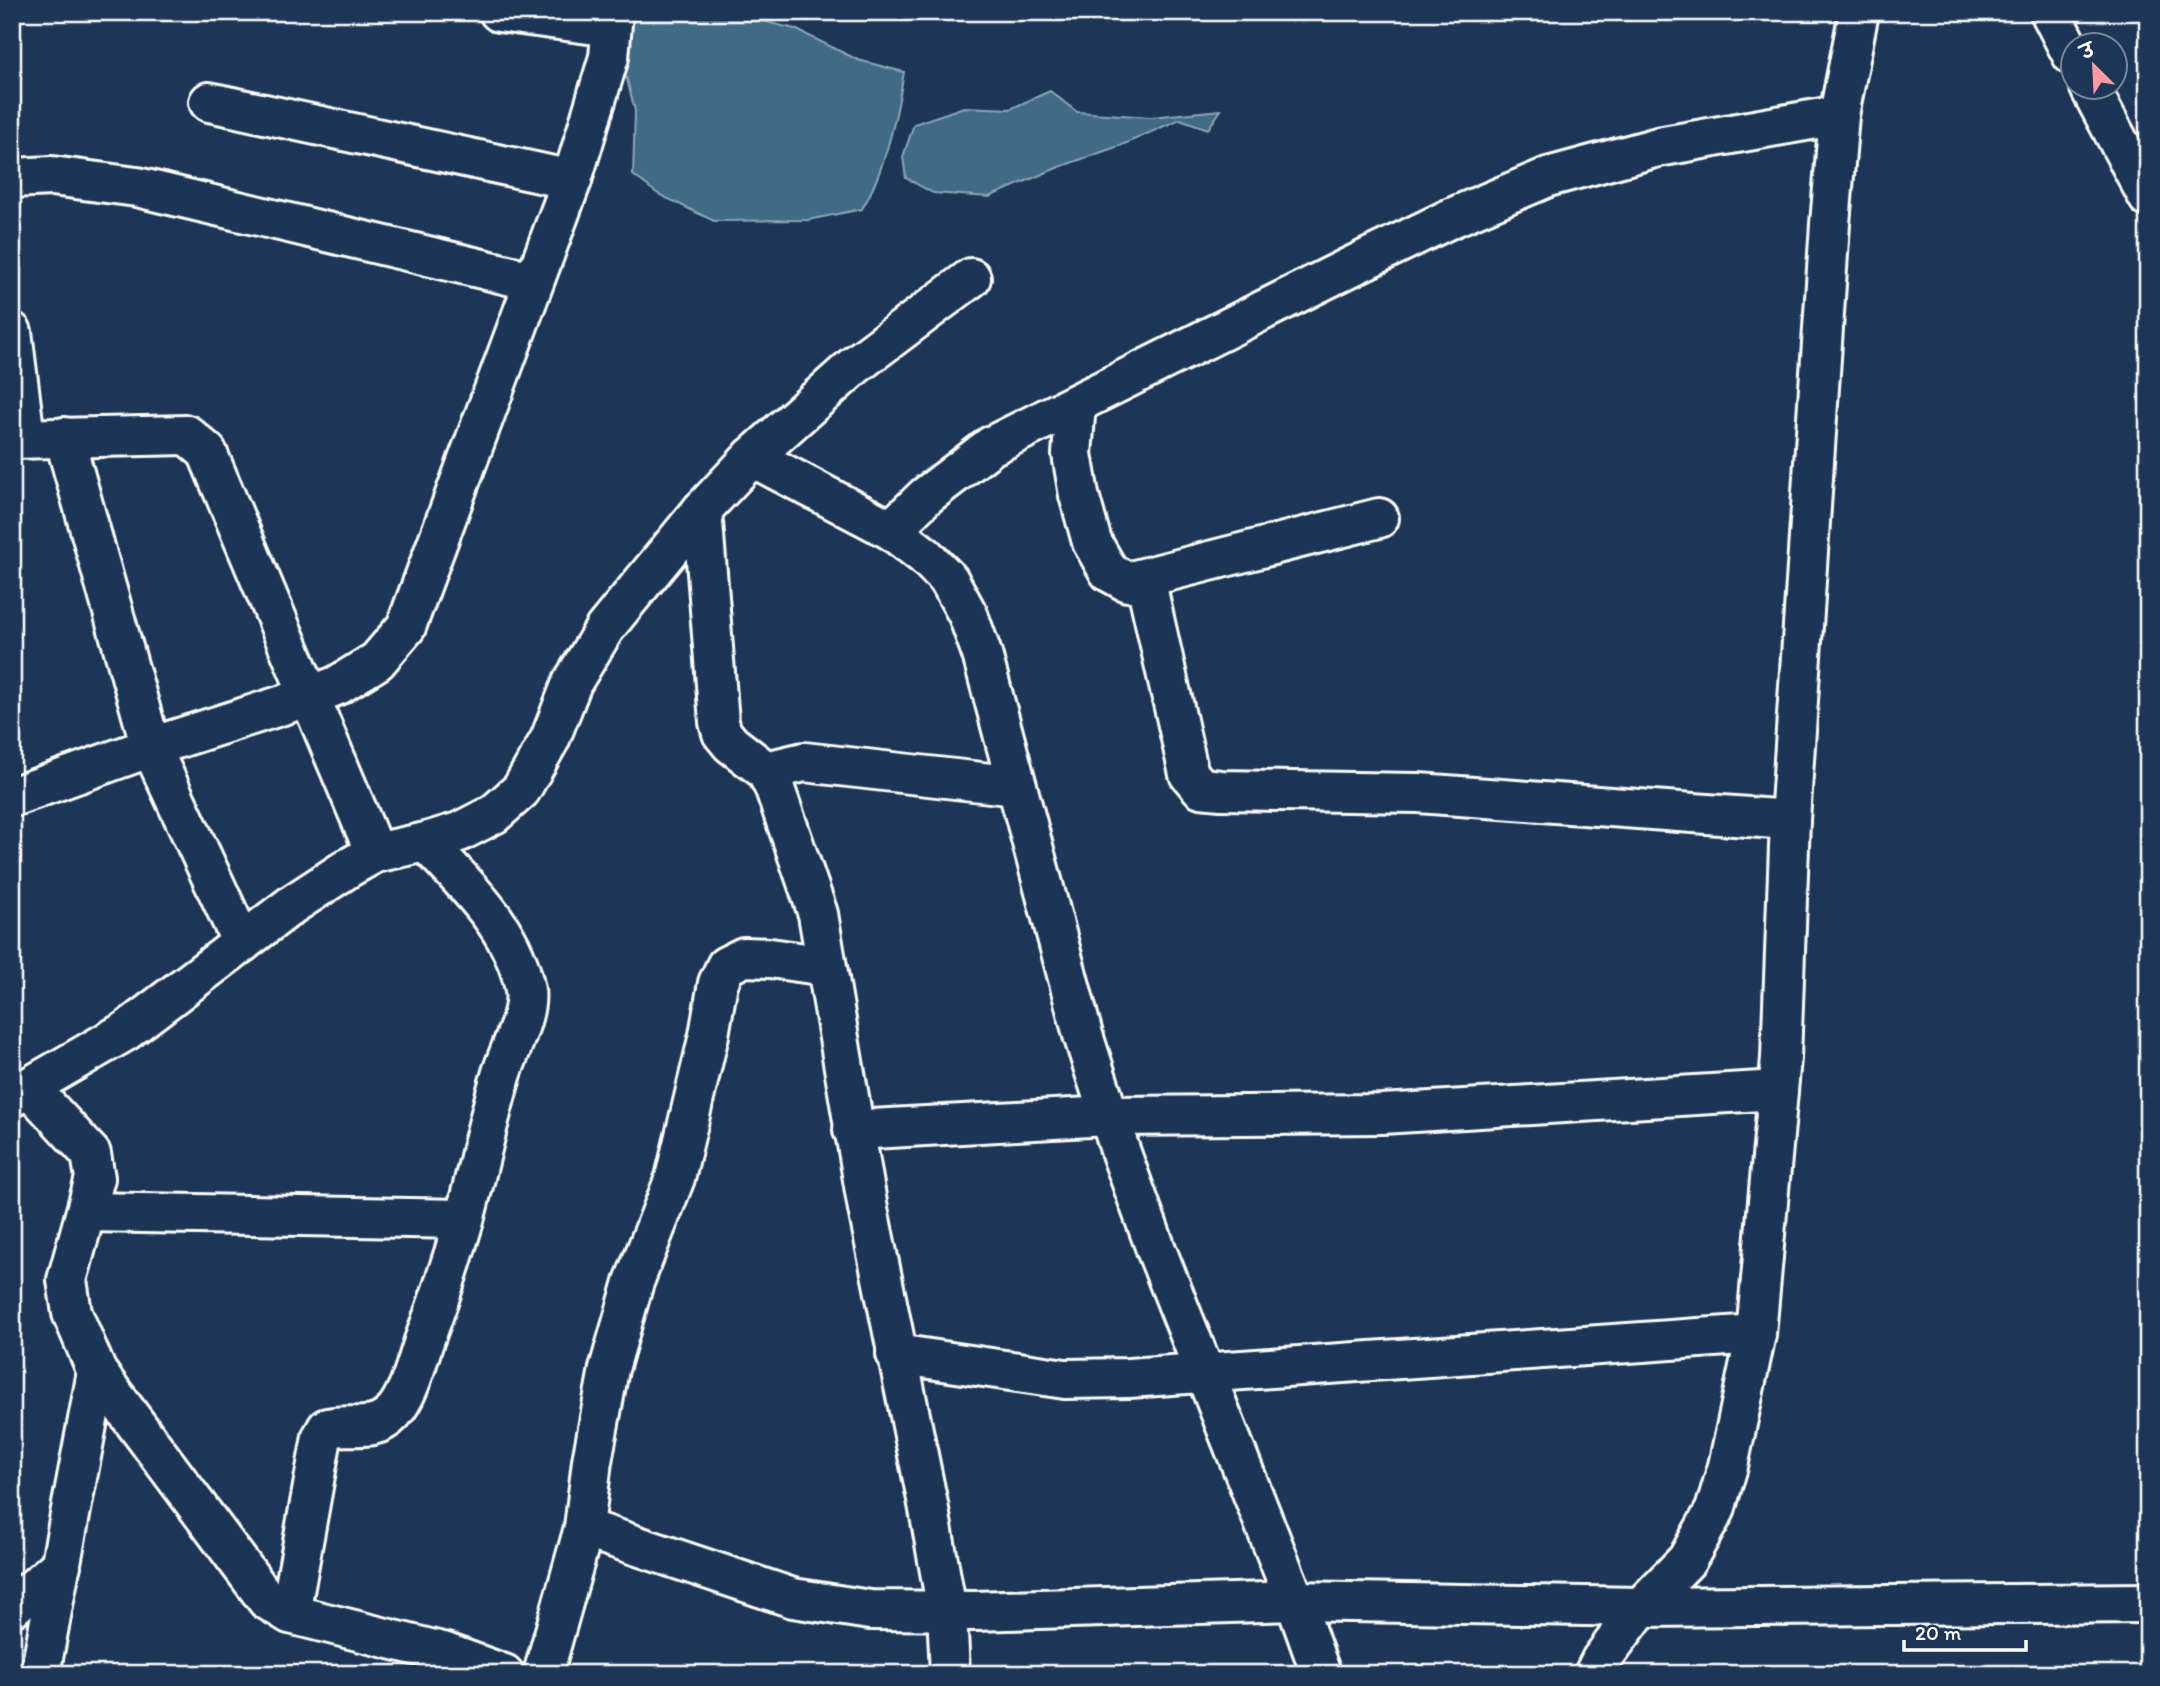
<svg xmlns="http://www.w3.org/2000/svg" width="2160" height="1686" viewBox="0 0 2160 1686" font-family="Itim,'Playpen Sans Deva',sans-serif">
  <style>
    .water { fill: #406b86; stroke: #8ca6b6; stroke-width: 2 }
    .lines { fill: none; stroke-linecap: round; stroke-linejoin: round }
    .minor-casing { stroke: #fff; stroke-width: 44 }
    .tertiary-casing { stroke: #fff; stroke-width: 44 }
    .minor { stroke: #1d3557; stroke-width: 38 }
    .tertiary { stroke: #1d3557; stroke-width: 38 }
  </style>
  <rect width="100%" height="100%" fill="#1d3557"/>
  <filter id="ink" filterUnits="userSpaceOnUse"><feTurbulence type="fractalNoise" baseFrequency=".0143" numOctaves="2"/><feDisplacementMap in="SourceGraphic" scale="14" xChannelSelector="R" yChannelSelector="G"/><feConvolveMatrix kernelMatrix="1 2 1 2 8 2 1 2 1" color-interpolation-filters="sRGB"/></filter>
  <g filter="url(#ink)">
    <!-- water -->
    <g class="water">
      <path d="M 638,12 L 729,13 L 795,29 L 858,60 L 904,72 C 897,115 884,173 862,209 L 808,220 L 714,221 L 658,194 L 633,175 L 635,111 L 622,60 L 625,15 Z"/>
      <path d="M 1050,91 L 1077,112 L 1151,117 L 1221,110 L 1208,129 L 1180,119 L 1122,145 L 1059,167 L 989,197 L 933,193 L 906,178 L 903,157 L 914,124 L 964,107 L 1010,109 Z"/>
    </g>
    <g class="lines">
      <!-- minor casing -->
      <g class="minor-casing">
        <g id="minor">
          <path d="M 499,12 L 611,27"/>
          <path d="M 2050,12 L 2072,55"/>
          <path d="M 2090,88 L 2148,197"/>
          <path d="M 209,102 L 572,180"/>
          <path d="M 12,178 L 52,176 L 137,187 L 533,281"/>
          <path d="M 12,332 L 25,438"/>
          <path d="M 1076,404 L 1072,454 L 1079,495 L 1092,542 L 1109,572 L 1127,582 L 1379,518"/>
          <path d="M 64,437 L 151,747 L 242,943"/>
          <path d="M 12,439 L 187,435 L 207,452 L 375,853"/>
          <path d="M 752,457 L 891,530 L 925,556 L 949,580 L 968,615 L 982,654 L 1083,1035 L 1121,1153 L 1157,1252 L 1295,1601 L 1321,1674"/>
          <path d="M 702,510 L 719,722 L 722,733 L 731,744 L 766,771 L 775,789 L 818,914 L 868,1209 L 928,1504 L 947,1611 L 950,1674"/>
          <path d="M 891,530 L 926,496 L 991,446 L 1344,270 L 1449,219 L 1548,177 L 1658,147 L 1839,115"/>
          <path d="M 1145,578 L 1189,774 L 1201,788 L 1221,790 L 1418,793 L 1790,820"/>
          <path d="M 766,771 L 804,762 L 1017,786"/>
          <path d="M 12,797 L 151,747 L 311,696 L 338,685 L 377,661 L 406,627 L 572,180 L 609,57 L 613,12"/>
          <path d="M 29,1087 L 91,1154 L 95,1178 L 67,1280 L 72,1313 L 97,1372 L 267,1600 L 290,1614 L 446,1653 L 504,1674"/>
          <path d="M 12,1097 L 126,1031 L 293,904 L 348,868 L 375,853 L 426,842 L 459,832 L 494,814 L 521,790 L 550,739 L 572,683 L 605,628 L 702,510 L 752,457 L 854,366 L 971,278"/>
          <path d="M 853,1130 L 1108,1116 L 1382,1114 L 1778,1090"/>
          <path d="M 88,1212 L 464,1219"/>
          <path d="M 896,1354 L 1065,1379 L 1129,1378 L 1756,1334"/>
          <path d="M 584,1528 L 793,1598 L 870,1610 L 974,1611 L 1295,1601 L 1641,1607 L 2148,1603"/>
          <path d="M 12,1607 L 61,1565"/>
          <path d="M 290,1614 L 322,1437 L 327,1428 C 350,1422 373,1434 392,1414 C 409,1395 416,1365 424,1341 C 439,1301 452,1261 464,1220 C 477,1173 487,1124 501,1076 C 508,1052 529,1014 525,990 C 514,928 466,886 426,842"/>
          <path d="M 40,1674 L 97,1372"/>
          <path d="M 543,1674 L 584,1528 L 592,1461 L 609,1369 L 634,1282 L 675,1178 L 709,1035 L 718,983 L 726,966 L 744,957 L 770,958 L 826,966"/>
        </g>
      </g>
      <!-- tertiary casing -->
      <g class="tertiary-casing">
        <path id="tertiary" d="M 1594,1674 L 1601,1660 L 1641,1607 L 1687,1560 L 1715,1510 L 1728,1466 L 1756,1334 L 1781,1058 L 1790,820 L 1830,224 L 1839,115 L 1859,12"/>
      </g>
      <!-- minor -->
      <use href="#minor" class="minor"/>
      <!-- tertiary -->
      <use href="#tertiary" class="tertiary"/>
    </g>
  </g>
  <!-- margin -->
  <rect width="2160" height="1686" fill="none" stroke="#1d3557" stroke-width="42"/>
  <rect x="21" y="21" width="2118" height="1644" fill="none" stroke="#fff" stroke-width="2.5" filter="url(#ink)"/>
  <!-- north arrow -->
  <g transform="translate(2094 66) rotate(336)"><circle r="33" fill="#1d3557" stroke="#77869a" stroke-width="2"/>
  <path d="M0-5L12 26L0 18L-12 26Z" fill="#ff9aa2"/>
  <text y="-10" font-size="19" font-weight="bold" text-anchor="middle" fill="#ffffff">उ</text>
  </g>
  <!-- scale -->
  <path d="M1904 1640v10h122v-10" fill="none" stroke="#ffffff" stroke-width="3.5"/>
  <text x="1915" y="1640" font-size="21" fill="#ffffff" stroke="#1d3557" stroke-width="5" paint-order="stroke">20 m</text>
</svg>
